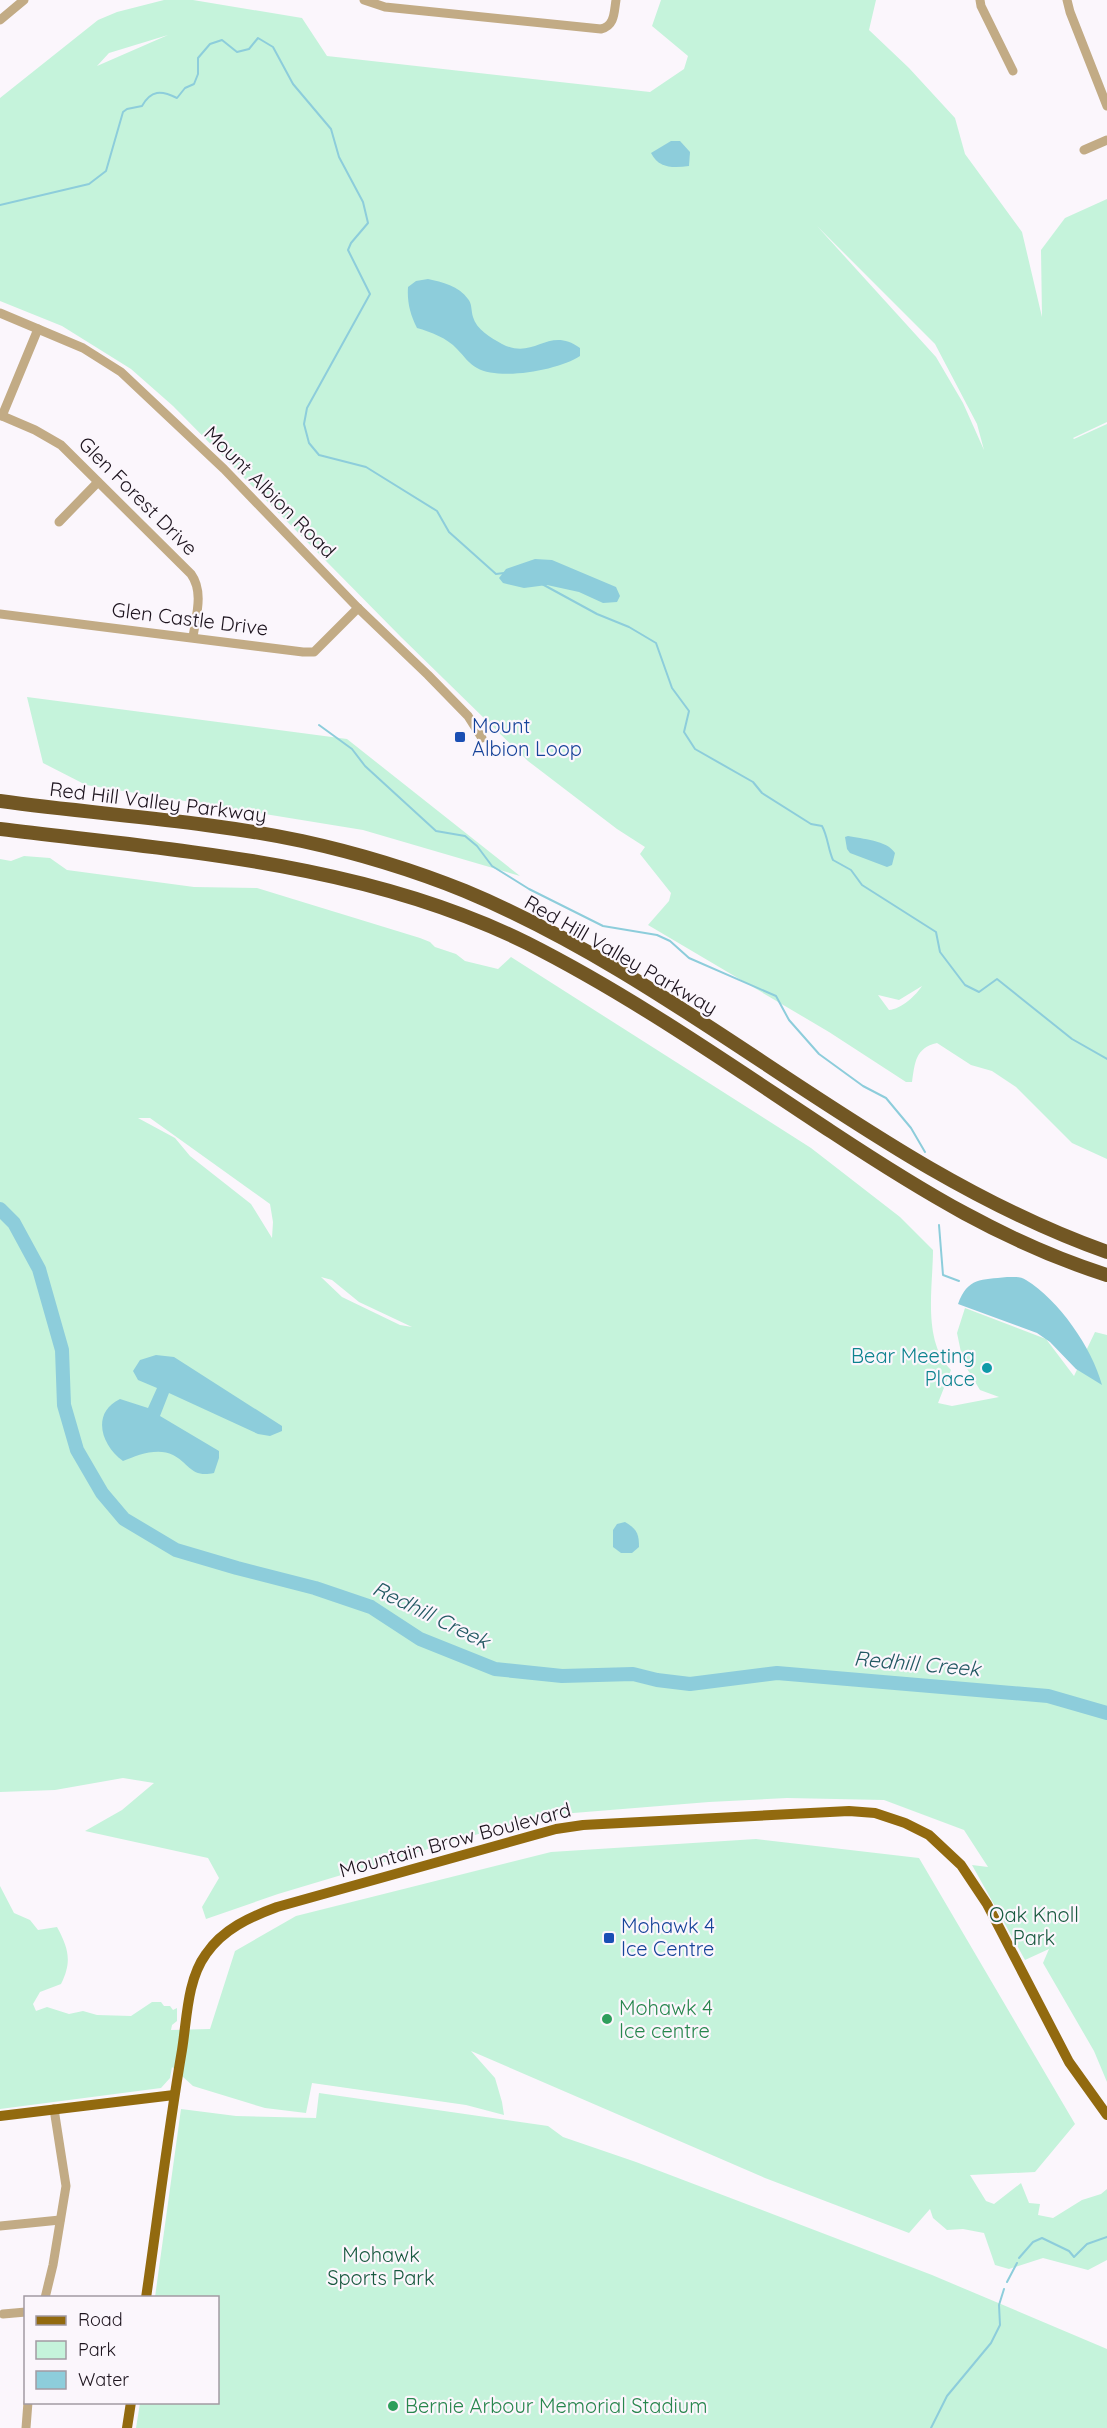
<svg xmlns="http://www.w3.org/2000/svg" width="1107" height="2428" viewBox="0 0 1107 2428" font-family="Quicksand,sans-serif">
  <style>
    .green { fill: #c5f3db; fill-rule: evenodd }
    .water { fill: #8dcddb }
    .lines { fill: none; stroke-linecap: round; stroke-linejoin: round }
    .stream { stroke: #8dcddb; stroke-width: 2 }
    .river { stroke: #8dcddb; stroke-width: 14 }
    .minor { stroke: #c2ab85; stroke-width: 9 }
    .major { stroke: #926a0f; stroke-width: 10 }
    .highway { stroke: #725724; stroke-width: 14 }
    .transit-dot { fill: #1a4fb4; stroke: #fbf6fc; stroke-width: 2 }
    .culture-dot { fill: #0f9aa8; stroke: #fbf6fc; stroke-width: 2 }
    .leisure-dot { fill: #2e9e5b; stroke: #fbf6fc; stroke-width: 2 }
    .labels { text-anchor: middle; stroke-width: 4.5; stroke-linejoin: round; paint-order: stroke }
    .street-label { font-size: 20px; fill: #1c131d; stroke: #fbf6fc }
    .transit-label { font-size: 20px; fill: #164399; stroke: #fbf6fc; text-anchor: start }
    .culture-label { font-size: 20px; fill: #0d838f; stroke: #fbf6fc; text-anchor: end }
    .park-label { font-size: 20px; fill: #195a40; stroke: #fbf6fc }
    .leisure-label { font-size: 20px; fill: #27864d; stroke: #fbf6fc; text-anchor: start }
    .water-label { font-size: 21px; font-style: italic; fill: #235963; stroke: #fbf6fc }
  </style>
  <rect width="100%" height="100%" fill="#fbf6fc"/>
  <!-- green -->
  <g class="green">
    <path d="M 164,0 L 193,0 L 302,18 L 327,56 L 650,92 L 684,69 L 688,56 L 652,26 L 661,0 L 876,0 L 869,30 L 909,68 L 955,118 L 965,154 L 1022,232 L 1042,317 L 1041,250 L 1065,218 L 1107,199 L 1107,422 L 1073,438 L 1074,439 L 1107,424 L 1107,1159 L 1072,1143 L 1016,1087 L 992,1071 L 971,1065 L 937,1043 C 915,1048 915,1063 912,1082 L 906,1082 L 829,1032 L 648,925 L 669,901 L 671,893 L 640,854 L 645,847 L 617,829 L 528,761 L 401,637 L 173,406 L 131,369 L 62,326 L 0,301 L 0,98 L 98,20 L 117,12 ZM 168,35 L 97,66 L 109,53 ZM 817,226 L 935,344 L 977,424 L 984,450 L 963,403 L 936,357 ZM 922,986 C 916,995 902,1009 889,1010 L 878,995 L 899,1000 Z"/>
    <path d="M 27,697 L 347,739 L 520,876 L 363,830 L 86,785 L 43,763 Z"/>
    <path d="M 24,856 L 50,858 L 67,870 L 194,887 L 257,888 L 420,938 L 430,942 L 435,947 L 456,954 L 465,961 L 498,969 L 511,957 L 811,1148 L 900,1217 L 933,1250 C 933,1287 922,1341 951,1370 L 938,1403 L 952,1406 L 999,1397 L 980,1390 L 963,1362 L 957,1333 L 965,1308 L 1046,1339 L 1074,1376 L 1095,1332 L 1107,1335 L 1107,2082 L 1094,2051 L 1043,1963 L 1049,1949 L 1025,1960 L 972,1865 L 988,1867 L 964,1830 L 884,1800 L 787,1798 L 709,1802 L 561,1814 L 495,1829 L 278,1894 L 206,1919 L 202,1907 L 219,1878 L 208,1858 L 85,1831 L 122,1810 L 154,1783 L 123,1778 L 55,1790 L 0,1792 L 0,859 L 11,861 ZM 138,1118 L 150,1118 L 270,1204 L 273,1222 L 272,1238 L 251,1204 L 190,1156 L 175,1138 ZM 321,1277 L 332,1280 L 359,1302 L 412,1327 L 400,1325 L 342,1297 Z"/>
    <path d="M 756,1839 L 919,1858 L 1075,2124 L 1035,2172 L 970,2175 L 986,2201 L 994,2204 L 1021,2183 L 1029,2203 L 1040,2204 L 1038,2215 L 1053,2218 L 1082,2200 L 1101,2194 L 1107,2189 L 1107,2260 L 1088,2270 L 1043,2258 L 1009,2269 L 995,2265 L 984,2233 L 963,2229 L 947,2230 L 933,2218 L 930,2209 L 909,2233 L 765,2178 L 471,2051 L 495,2078 L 502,2102 L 504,2115 L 466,2105 L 312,2083 L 306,2113 L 265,2108 L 193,2086 L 172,2067 L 170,2078 L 161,2088 L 0,2109 L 0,1886 L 14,1913 L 30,1920 L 38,1930 L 57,1927 C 69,1949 72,1962 61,1984 L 40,1992 L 33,2004 L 36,2011 L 47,2007 L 69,2014 L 83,2011 L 97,2015 L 131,2016 L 152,2002 L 161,2002 L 164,2006 L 170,2006 L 173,2010 L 177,2008 L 177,2021 L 172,2025 L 171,2030 L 210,2029 L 235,1951 L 296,1916 L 551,1852 Z"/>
    <path d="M 319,2093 L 548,2126 L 563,2137 L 636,2162 L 932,2275 L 1107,2349 L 1107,2428 L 136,2428 L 140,2403 L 218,2402 L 218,2298 L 155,2297 L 181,2109 L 236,2116 L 316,2118 Z"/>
  </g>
  <!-- water -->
  <g class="water">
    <path d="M 671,141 L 680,141 L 690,152 L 689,166 C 674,168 659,169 651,153 Z"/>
    <path d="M 428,279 C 442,282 459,286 468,299 C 472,303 471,311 473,317 C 476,329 491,338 502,344 C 535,361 548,325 580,348 L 580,356 C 559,370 500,381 477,368 C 469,364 464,356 457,349 C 447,338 431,332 417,328 C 410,314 407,302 408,287 L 416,281 Z"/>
    <path d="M 535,559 L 552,560 L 616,587 L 620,596 L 617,602 L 603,603 L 579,592 L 547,585 L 524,588 L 503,583 L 499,578 L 506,569 Z"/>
    <path d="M 848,836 C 862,839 887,840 895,853 L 892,865 L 887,867 L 850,853 L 847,849 L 845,837 Z"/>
    <path d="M 1007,1277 C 1013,1277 1021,1276 1026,1280 C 1059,1300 1092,1348 1102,1385 L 1076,1369 L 1050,1342 L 1037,1333 L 958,1304 C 968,1277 981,1280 1007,1277 Z"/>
    <path d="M 156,1355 L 174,1357 L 282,1426 L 282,1431 L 270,1436 L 258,1434 L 169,1393 L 160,1416 L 219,1451 L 219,1458 L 214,1473 C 191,1478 190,1464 173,1455 C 158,1447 137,1455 123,1461 C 101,1445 91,1413 120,1399 L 148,1408 L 157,1388 L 138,1380 L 133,1371 L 140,1360 Z"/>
    <path d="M 625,1522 C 637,1529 639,1534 639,1547 L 632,1553 L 621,1553 L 613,1547 L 613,1530 L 617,1524 Z"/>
  </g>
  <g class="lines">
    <!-- stream -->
    <g class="stream">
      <path d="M 0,205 L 89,184 L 106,171 L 123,112 L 127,109 L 142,106 C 151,90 161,90 177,98 L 185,88 L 194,84 L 198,74 L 198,58 L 210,44 L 222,40 L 237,52 L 249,49 L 258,38 L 273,47 L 293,84 L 331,129 L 339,157 L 363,202 L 368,223 L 351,243 L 348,250 L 370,294 L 307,408 L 304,424 L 309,443 L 319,455 L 366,467 L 437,511 L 449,532 L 496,574 L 504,573"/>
      <path d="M 542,584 L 597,614 L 629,627 L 656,643 L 672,688 L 689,711 L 684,732 L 695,749 L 753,782 L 762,793 L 811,824 L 822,826 C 828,837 828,849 833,860 L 851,870 L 862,885 L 936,932 L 940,952 L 965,985 L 979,992 L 997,979 L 1072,1039 L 1107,1059"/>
      <path d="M 319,725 L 352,749 L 365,766 L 436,831 L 465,836 L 477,846 L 492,866 L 529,889 L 603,926 L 657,935 L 670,941 L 689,958 L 776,996 L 789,1020 L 819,1054 L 863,1086 L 886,1098 L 911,1128 L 925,1152"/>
      <path d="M 939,1225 L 943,1275 L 959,1281"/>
      <path d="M 1019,2258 L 1033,2242 L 1042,2238 L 1069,2251 L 1074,2257 L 1087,2244 L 1107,2237"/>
      <path d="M 1007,2282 L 1017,2263"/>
      <path d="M 931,2428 L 947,2396 L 991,2343 L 1000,2325 L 999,2305 L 1004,2289"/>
    </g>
    <!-- river -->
    <path class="river" d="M 0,1209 L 14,1223 L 39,1269 L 62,1350 L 64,1405 L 77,1450 L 102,1493 L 124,1519 L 176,1550 L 237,1568 L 315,1588 L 371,1607 L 420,1639 L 495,1669 L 562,1676 L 633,1674 L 657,1680 L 690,1684 L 777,1673 L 1048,1696 L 1107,1713"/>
    <!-- minor -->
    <g class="minor">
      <path d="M 364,0 L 385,7 L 601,29 C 615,26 614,12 616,0"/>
      <path d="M 980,0 L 981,6 L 1013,71"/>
      <path d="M 1067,0 L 1070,12 L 1107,106"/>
      <path d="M 0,20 L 24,0"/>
      <path d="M 1084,150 L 1107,140"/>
      <path d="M 0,313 L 83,348 L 121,372 L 224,469 L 358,608 L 428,675 L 468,716 L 482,738"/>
      <path d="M 0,415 L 35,430 L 61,445 L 191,574 C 204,592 196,616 193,637"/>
      <path d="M 2,416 L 38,329"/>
      <path d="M 59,522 L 98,482"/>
      <path d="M 0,614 L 303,652 L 314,652 L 358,608"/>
      <path d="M 0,2226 L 60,2220"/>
      <path d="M 45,2298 L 53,2265 L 66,2186 L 54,2109"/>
      <path d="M 3,2314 L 26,2312"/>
      <path d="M 26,2428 L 28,2402"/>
    </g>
    <!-- major -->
    <g class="major">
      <path d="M 0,2116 L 174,2095"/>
      <path d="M 146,2298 C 158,2215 168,2132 182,2050 C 187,2019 187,1980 206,1954 C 223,1929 250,1917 277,1907 L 556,1829 L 583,1825 L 849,1811 L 875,1813 L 905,1823 L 929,1835 L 961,1865 L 987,1904 L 1069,2062 L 1107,2115"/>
      <path d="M 127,2428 L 131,2402"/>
    </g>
    <!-- highway -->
    <g class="highway">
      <path d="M 0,801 C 100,815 203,820 302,841 C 357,853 413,870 465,891 C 693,986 873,1169 1107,1252"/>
      <path d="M 0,829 C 177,851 364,862 527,943 C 634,997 733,1067 832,1132 C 920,1190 1006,1243 1107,1275"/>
    </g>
  </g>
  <!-- markers -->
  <g class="transit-dot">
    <rect x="454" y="731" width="12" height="12" rx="3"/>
    <rect x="603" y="1932" width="12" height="12" rx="3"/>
  </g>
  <circle class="culture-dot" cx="987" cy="1368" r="6"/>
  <g class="leisure-dot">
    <circle cx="607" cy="2019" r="6"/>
    <circle cx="393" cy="2406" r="6"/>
  </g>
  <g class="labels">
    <!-- street labels -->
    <g class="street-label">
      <text transform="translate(270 492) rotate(45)" y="7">Mount Albion Road</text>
      <text transform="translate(138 496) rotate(45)" y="7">Glen Forest Drive</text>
      <text transform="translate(190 619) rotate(7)" y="7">Glen Castle Drive</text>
      <text transform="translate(158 802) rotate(7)" y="7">Red Hill Valley Parkway</text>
      <text transform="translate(621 955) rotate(30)" y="7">Red Hill Valley Parkway</text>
      <text transform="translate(455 1840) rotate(-15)" y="7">Mountain Brow Boulevard</text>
    </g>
    <!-- transit labels -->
    <g class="transit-label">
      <text x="472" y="733">Mount<tspan x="472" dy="23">Albion Loop</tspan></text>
      <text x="621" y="1933">Mohawk 4<tspan x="621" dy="23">Ice Centre</tspan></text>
    </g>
    <!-- culture labels -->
    <g class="culture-label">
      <text x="975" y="1363">Bear Meeting<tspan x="975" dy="23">Place</tspan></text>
    </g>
    <!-- park labels -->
    <g class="park-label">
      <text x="1034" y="1922">Oak Knoll<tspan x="1034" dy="23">Park</tspan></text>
      <text x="381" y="2262">Mohawk<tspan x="381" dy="23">Sports Park</tspan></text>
    </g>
    <!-- leisure labels -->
    <g class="leisure-label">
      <text x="619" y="2015">Mohawk 4<tspan x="619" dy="23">Ice centre</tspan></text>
      <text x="405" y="2413">Bernie Arbour Memorial Stadium</text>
    </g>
    <!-- water labels -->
    <g class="water-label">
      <text transform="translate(431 1615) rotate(26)" y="7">Redhill Creek</text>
      <text transform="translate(917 1664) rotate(5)" y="7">Redhill Creek</text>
    </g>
  </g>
  <!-- legend -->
  <rect x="24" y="2296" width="195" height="108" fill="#fbf6fc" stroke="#a29ba3" stroke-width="1.5"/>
  <rect x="36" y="2316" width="30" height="9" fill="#926a0f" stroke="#a29ba3" stroke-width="1.5"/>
  <text x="78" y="2326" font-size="18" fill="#1c131d">Road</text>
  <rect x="36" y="2341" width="30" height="18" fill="#c5f3db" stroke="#a29ba3" stroke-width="1.5"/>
  <text x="78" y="2356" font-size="18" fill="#1c131d">Park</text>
  <rect x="36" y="2371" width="30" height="18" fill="#8dcddb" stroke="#a29ba3" stroke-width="1.5"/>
  <text x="78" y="2386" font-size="18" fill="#1c131d">Water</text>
</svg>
